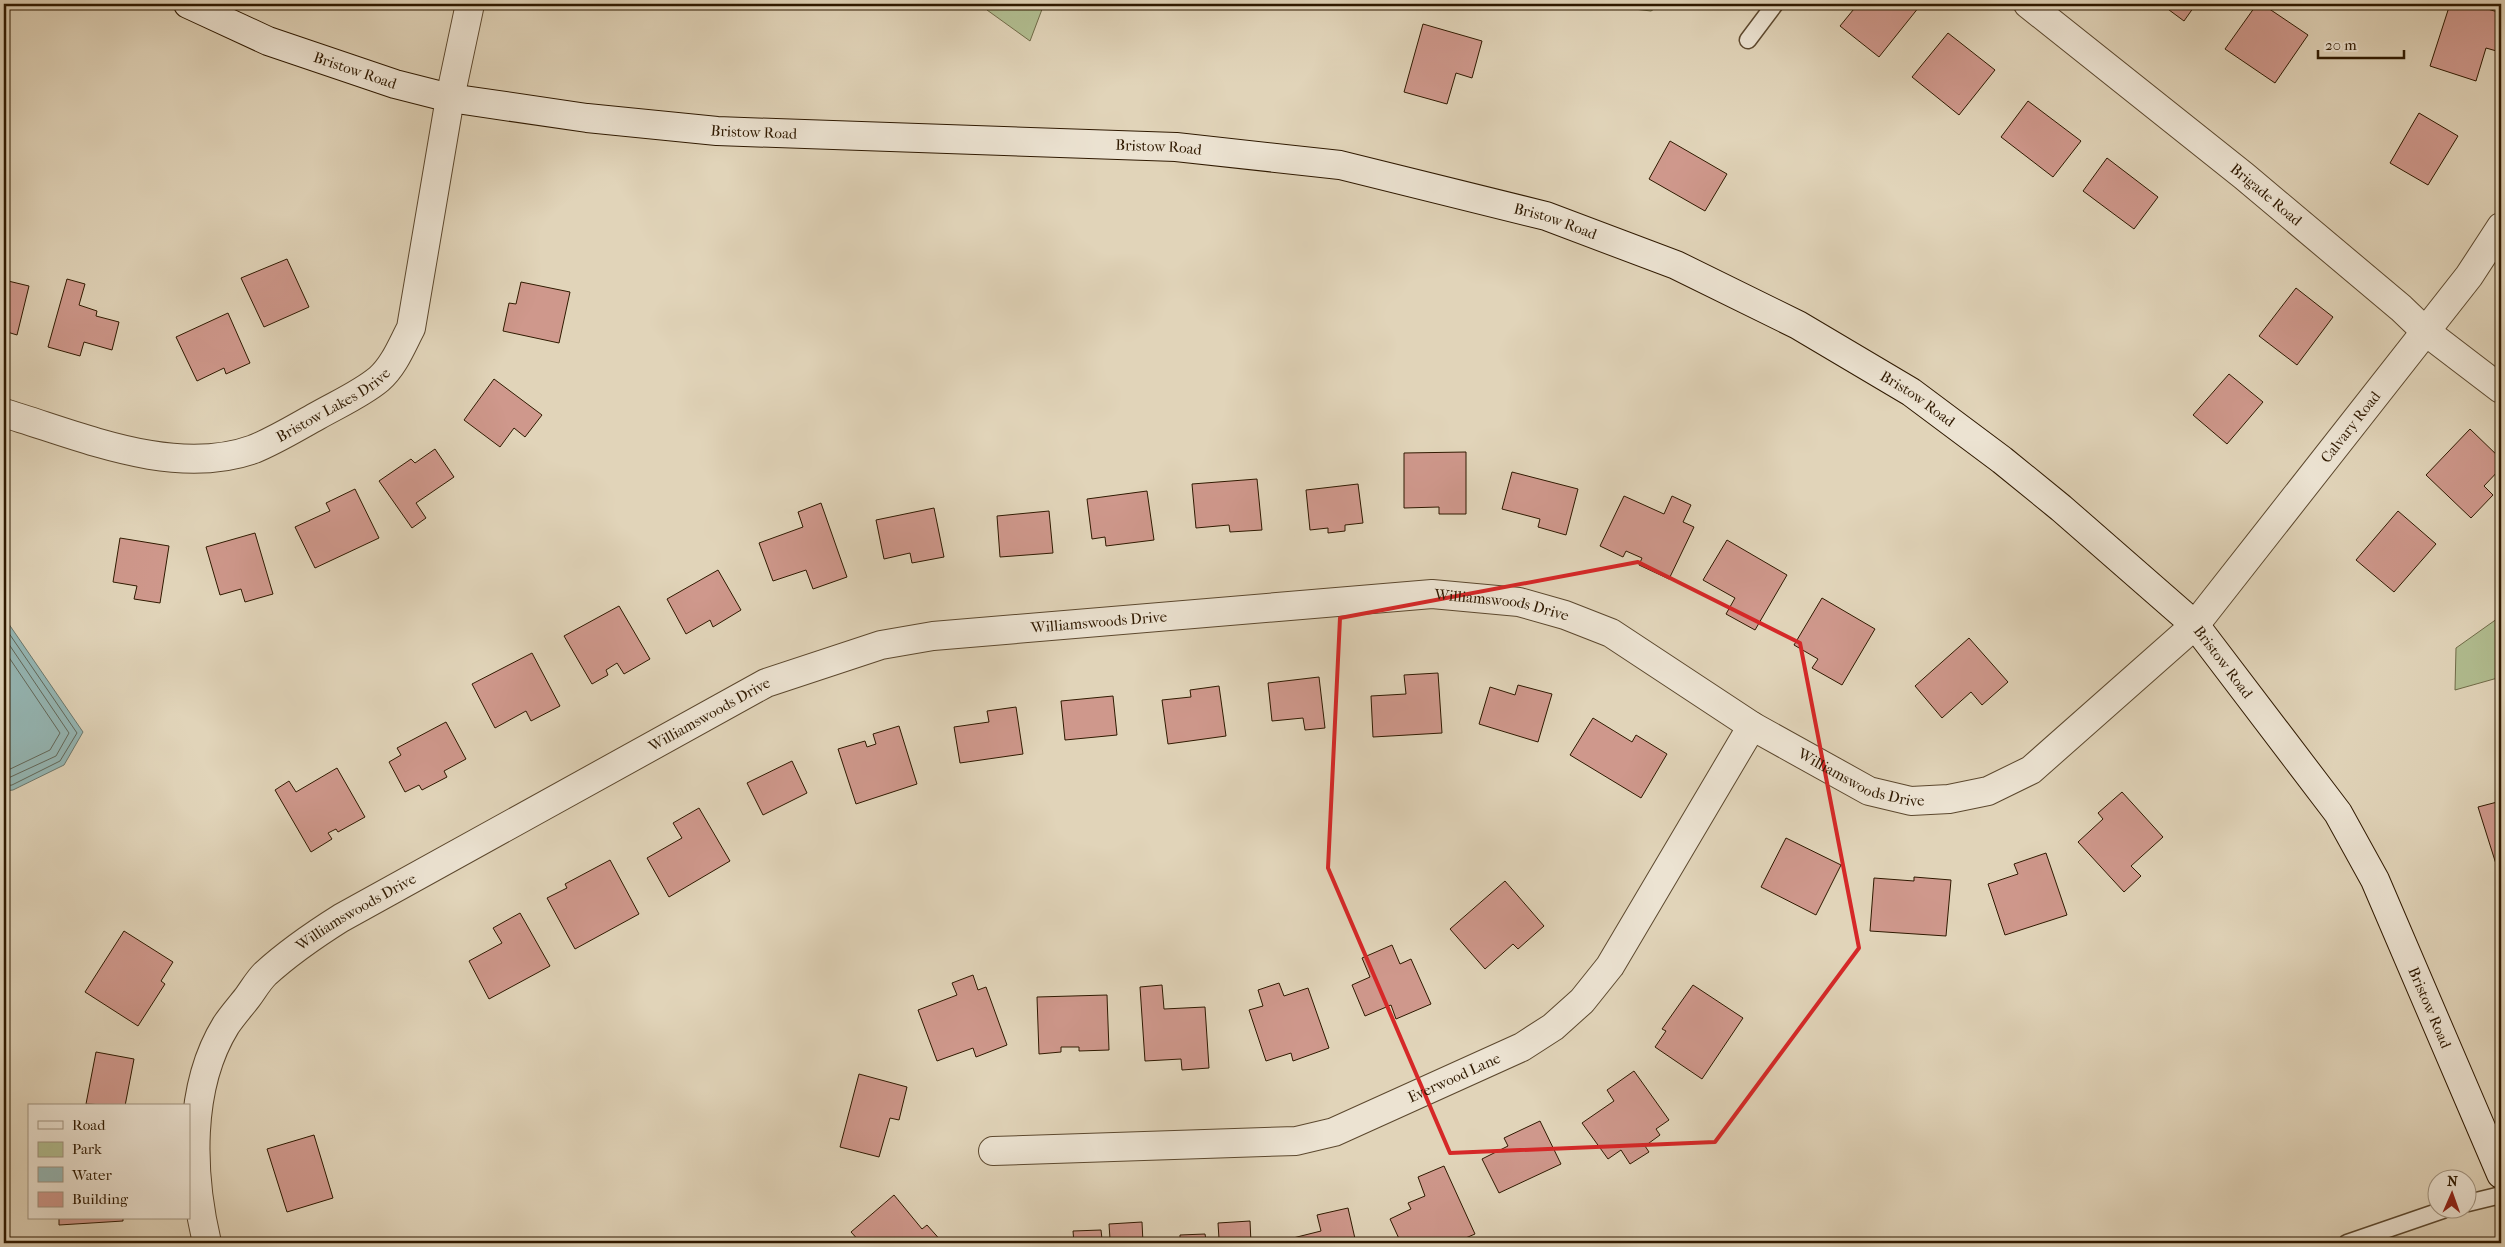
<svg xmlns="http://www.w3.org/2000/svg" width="2505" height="1247" viewBox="0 0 2505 1247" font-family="'IM FELL French Canon',serif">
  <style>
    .green { fill: #b1bd90; stroke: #706b48 }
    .water { fill: #95b7b5; stroke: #6c786d }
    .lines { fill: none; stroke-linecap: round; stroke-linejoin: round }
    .shore { stroke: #62685a; stroke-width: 1 }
    .building { fill: #cf988c; stroke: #2f1900 }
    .lane-casing { stroke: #5c482e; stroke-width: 19 }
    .street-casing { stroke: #5c482e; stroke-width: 30 }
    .secondary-casing { stroke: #2f1900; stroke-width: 30 }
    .lane { stroke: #ece3d2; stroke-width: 16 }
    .street { stroke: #ece3d2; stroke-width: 28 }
    .secondary { stroke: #ece3d2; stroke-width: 28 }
    .marked { fill: none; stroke: #d62828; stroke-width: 4; stroke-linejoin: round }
    .labels { text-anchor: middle; stroke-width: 4; stroke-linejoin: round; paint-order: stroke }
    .street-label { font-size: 15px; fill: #2f1900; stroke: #ece3d2 }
  </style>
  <rect width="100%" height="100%" fill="#e1d4b9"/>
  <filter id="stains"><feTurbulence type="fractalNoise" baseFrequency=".004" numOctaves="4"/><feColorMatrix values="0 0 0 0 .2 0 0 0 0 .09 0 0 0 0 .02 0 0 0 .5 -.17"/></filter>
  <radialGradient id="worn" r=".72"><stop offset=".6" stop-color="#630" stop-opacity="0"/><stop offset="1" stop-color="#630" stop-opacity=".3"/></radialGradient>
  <!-- green -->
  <g class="green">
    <path d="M 986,4 L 1044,4 L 1030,41 L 987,10 Z"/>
    <path d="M 1591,4 L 1662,4 L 1651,11 Z"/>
    <path d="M 2501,616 L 2501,677 L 2455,690 L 2456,648 Z"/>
  </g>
  <!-- water -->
  <path class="water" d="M 4,617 L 83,732 L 64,765 L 13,790 L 4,791 Z"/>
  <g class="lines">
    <!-- shore -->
    <g class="shore">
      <path d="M 4,626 L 77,733 L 60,761 L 12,785 L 4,786"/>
      <path d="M 4,637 L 69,733 L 56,756 L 4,780"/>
      <path d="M 4,650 L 60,733 L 50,750 L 4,772"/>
    </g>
  </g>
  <!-- building -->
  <g class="building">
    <path d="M 1858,4 L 1915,4 L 1919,7 L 1879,57 L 1840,26 Z"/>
    <path d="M 2161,4 L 2196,4 L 2184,21 Z"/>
    <path d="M 2257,4 L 2262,4 L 2308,35 L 2275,83 L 2225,49 Z"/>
    <path d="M 2450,4 L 2471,4 L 2501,13 L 2500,52 L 2486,48 L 2476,81 L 2430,66 Z"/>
    <path d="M 1423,24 L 1482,41 L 1472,78 L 1456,73 L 1447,104 L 1404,92 Z"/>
    <path d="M 1948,33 L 1995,70 L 1959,115 L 1912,77 Z"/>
    <path d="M 2028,101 L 2081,141 L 2053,177 L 2001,137 Z"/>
    <path d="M 2419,113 L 2458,136 L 2428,185 L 2390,163 Z"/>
    <path d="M 1670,141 L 1727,174 L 1705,211 L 1649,179 Z"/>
    <path d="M 2107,158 L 2158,197 L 2134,229 L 2083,191 Z"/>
    <path d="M 287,259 L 309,307 L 264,327 L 241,278 Z"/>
    <path d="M 67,279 L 85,284 L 79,305 L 97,311 L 96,316 L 119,322 L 112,350 L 84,342 L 80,356 L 48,347 Z"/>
    <path d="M 4,280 L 29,286 L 17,335 L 4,331 Z"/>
    <path d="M 521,282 L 570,292 L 559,343 L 503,331 L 509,303 L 516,304 Z"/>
    <path d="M 2296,288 L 2333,317 L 2297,365 L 2259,336 Z"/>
    <path d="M 228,313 L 250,363 L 226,374 L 224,368 L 197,381 L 176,337 Z"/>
    <path d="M 2229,374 L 2263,402 L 2227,444 L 2193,415 Z"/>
    <path d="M 494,379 L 542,415 L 525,437 L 514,428 L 500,447 L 464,420 Z"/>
    <path d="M 2470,429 L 2501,459 L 2501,468 L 2484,486 L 2493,495 L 2471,518 L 2426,475 Z"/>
    <path d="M 435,449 L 454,477 L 416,503 L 426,518 L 412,528 L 379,481 L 411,459 L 415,463 Z"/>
    <path d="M 1466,452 L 1466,514 L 1439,514 L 1439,507 L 1404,508 L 1404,453 Z"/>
    <path d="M 1512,472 L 1578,489 L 1566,535 L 1538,527 L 1540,519 L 1502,509 Z"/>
    <path d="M 1257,479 L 1262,530 L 1230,532 L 1229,525 L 1196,528 L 1192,484 Z"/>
    <path d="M 1358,484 L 1363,523 L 1345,525 L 1345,531 L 1328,533 L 1328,528 L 1310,530 L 1306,490 Z"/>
    <path d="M 355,489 L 379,538 L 315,568 L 295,527 L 330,511 L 326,503 Z"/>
    <path d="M 1147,491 L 1154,540 L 1106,546 L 1105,537 L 1092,539 L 1087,499 Z"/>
    <path d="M 1624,496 L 1664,514 L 1672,496 L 1691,505 L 1683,522 L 1694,527 L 1669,579 L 1639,565 L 1642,558 L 1626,551 L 1623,557 L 1600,546 Z"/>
    <path d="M 821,503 L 847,577 L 813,589 L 806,570 L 773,581 L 759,543 L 803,527 L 798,512 Z"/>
    <path d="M 934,508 L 944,557 L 912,563 L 910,553 L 884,559 L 876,520 Z"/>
    <path d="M 1049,511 L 1053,553 L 1000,557 L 997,516 Z"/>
    <path d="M 2398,511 L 2436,544 L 2394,592 L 2356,560 Z"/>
    <path d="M 255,533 L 273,594 L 245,602 L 241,589 L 220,595 L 206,547 Z"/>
    <path d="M 120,538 L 169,546 L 160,603 L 134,599 L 137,586 L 113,582 Z"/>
    <path d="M 1727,540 L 1787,575 L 1755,630 L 1726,614 L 1735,598 L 1703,580 Z"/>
    <path d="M 718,570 L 741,610 L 713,627 L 710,620 L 686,634 L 667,599 Z"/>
    <path d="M 1822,598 L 1875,629 L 1842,685 L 1812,668 L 1818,659 L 1794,645 Z"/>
    <path d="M 619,606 L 650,659 L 624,674 L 617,663 L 606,670 L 608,675 L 592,684 L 564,636 Z"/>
    <path d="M 1969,638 L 2008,682 L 1982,705 L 1971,692 L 1942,718 L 1915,686 Z"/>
    <path d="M 532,653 L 560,706 L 531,721 L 526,711 L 495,728 L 472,684 Z"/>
    <path d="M 1438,673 L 1442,733 L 1373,737 L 1371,696 L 1406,694 L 1404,675 Z"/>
    <path d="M 1319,677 L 1325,728 L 1305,730 L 1303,718 L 1272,721 L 1268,683 Z"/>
    <path d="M 1518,685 L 1552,694 L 1538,742 L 1479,724 L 1490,687 L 1515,695 Z"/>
    <path d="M 1219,686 L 1226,736 L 1168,744 L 1162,700 L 1191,697 L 1190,690 Z"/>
    <path d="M 1113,696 L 1117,735 L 1065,740 L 1061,701 Z"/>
    <path d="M 1016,707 L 1023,754 L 960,763 L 954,727 L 989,722 L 987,711 Z"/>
    <path d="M 1593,718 L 1632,742 L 1636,735 L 1667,754 L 1641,798 L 1570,755 Z"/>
    <path d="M 446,722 L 466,759 L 444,771 L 447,777 L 422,790 L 419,785 L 405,792 L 389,762 L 401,755 L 397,748 Z"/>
    <path d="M 899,726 L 917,784 L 856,804 L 838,749 L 865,741 L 867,747 L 876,744 L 873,734 Z"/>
    <path d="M 792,761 L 807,793 L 763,815 L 747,783 Z"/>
    <path d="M 337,768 L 365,817 L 338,832 L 336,829 L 328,833 L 332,839 L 311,852 L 275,790 L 289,781 L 296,792 Z"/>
    <path d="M 2122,792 L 2163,837 L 2131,866 L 2141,876 L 2124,892 L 2078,842 L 2103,819 L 2098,813 Z"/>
    <path d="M 2501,801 L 2501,862 L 2496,864 L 2478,807 Z"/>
    <path d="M 699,808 L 730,861 L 669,897 L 647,858 L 682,838 L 673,823 Z"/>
    <path d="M 1786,838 L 1841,865 L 1816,915 L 1761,887 Z"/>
    <path d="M 2046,853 L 2067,915 L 2005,935 L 1988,884 L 2018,874 L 2014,864 Z"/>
    <path d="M 610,860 L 639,914 L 575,949 L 547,898 L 567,888 L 565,884 Z"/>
    <path d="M 1914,877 L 1951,880 L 1946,936 L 1870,931 L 1874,878 L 1914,881 Z"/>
    <path d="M 1505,881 L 1544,926 L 1518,949 L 1513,944 L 1485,969 L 1450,929 Z"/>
    <path d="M 520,913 L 550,966 L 489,999 L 469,961 L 502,943 L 493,928 Z"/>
    <path d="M 124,931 L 173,962 L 161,981 L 165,984 L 138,1026 L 85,992 Z"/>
    <path d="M 1392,945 L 1400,964 L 1411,959 L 1431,1004 L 1396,1019 L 1391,1005 L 1365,1016 L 1352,985 L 1370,977 L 1362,958 Z"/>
    <path d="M 973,975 L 978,990 L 986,987 L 1007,1045 L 976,1057 L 973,1048 L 937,1061 L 918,1010 L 957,995 L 952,983 Z"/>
    <path d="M 1279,983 L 1284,996 L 1308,988 L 1329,1048 L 1293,1061 L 1291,1053 L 1266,1061 L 1249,1010 L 1263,1006 L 1258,990 Z"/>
    <path d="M 1162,985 L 1164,1009 L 1205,1007 L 1209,1068 L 1182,1070 L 1181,1059 L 1145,1061 L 1140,987 Z"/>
    <path d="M 1693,985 L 1743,1018 L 1702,1079 L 1655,1047 L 1666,1031 L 1662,1029 Z"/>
    <path d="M 1107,995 L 1109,1050 L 1079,1051 L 1079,1047 L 1061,1047 L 1061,1052 L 1039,1054 L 1037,997 Z"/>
    <path d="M 96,1052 L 134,1059 L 125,1106 L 86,1104 Z"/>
    <path d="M 1634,1071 L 1669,1120 L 1656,1129 L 1660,1135 L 1645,1146 L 1649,1152 L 1630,1164 L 1621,1150 L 1608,1159 L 1582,1123 L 1614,1101 L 1607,1090 Z"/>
    <path d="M 859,1074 L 907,1087 L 899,1120 L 890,1118 L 879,1157 L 840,1147 Z"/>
    <path d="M 1540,1121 L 1561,1164 L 1499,1193 L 1482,1159 L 1508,1146 L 1504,1138 Z"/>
    <path d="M 314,1135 L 333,1198 L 287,1212 L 267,1149 Z"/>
    <path d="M 1444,1166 L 1475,1234 L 1454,1243 L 1445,1243 L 1443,1238 L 1431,1243 L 1401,1243 L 1390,1219 L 1411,1209 L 1408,1203 L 1425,1196 L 1418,1177 Z"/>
    <path d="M 894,1195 L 922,1229 L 927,1225 L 943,1243 L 861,1243 L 851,1232 Z"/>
    <path d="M 1348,1208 L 1356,1243 L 1286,1243 L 1285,1240 L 1321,1231 L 1317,1215 Z"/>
    <path d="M 59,1218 L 123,1218 L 123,1221 L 59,1225 Z"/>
    <path d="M 1250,1221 L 1251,1243 L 1180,1243 L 1180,1235 L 1205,1234 L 1206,1240 L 1219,1239 L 1218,1223 Z"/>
    <path d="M 1142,1222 L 1143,1243 L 1074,1243 L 1073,1231 L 1101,1230 L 1102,1239 L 1110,1239 L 1109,1224 Z"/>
    <path d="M 363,1238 L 366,1243 L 355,1243 Z"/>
  </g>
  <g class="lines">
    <!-- lane casing -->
    <g class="lane-casing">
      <g id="lane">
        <path d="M 1748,40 L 1775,4"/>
        <path d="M 2468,1203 L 2501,1195"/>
        <path d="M 2347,1243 L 2443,1210"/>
      </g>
    </g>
    <!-- street casing -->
    <g class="street-casing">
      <g id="street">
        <path id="s1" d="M 2028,4 L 2244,176 L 2401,308 L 2425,331 L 2501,389"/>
        <path id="s2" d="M 4,413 C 81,436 174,478 254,449 C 276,440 297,427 317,416 C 338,404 361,394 379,379 C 394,366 402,345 411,328 L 450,98 L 470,4"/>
        <path id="s3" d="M 993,1151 L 1296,1141 L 1334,1132 L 1522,1047 L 1553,1027 L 1582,1001 L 1610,966 L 1752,726"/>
        <path id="s4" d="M 207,1243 C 191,1175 187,1088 226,1025 C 232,1016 240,1007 247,998 C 253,990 258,981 265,974 C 289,952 314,935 341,918 L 766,683 L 881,645 L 933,636 L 1432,594 L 1519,602 L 1565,615 L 1611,633 L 1752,726 L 1869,791 L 1911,801 L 1949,799 L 1988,791 L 2031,770 L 2195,625 L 2469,276 L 2501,227"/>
      </g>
    </g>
    <!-- secondary casing -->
    <g class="secondary-casing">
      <g id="secondary">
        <path id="s5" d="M 188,4 L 268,41 L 395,84 L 450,98 L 587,118 L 717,131 L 1176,147 L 1340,165 L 1546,216 L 1676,265 L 1798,325 L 1911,392 L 2002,460 L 2061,508 L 2195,625 L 2338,813 L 2375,880 L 2501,1174"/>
      </g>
    </g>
    <!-- lane -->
    <use href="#lane" class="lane"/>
    <!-- street -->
    <use href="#street" class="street"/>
    <!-- secondary -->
    <use href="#secondary" class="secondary"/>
  </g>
  <!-- marked area -->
  <path class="marked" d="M 1638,562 L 1800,643 L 1859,948 L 1715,1142 L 1450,1153 L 1328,868 L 1340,618 Z"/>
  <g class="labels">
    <!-- street labels -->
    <g class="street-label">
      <text dy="5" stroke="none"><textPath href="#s5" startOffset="180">Bristow Road</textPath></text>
      <text dy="5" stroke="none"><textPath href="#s5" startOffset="585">Bristow Road</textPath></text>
      <text dy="5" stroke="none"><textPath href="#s5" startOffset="990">Bristow Road</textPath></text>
      <text dy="5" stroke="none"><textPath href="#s1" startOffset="305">Brigade Road</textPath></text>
      <text dy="5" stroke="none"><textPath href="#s5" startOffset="1395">Bristow Road</textPath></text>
      <text dy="5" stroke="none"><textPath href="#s5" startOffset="1800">Bristow Road</textPath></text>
      <text dy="5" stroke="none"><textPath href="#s2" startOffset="348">Bristow Lakes Drive</textPath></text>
      <text dy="5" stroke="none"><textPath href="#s4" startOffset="2670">Calvary Road</textPath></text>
      <text dy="5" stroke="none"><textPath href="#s4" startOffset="1614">Williamswoods Drive</textPath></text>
      <text dy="5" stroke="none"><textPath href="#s4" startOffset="1209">Williamswoods Drive</textPath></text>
      <text dy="5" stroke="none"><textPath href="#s5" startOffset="2205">Bristow Road</textPath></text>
      <text dy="5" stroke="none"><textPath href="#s4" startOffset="804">Williamswoods Drive</textPath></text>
      <text dy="5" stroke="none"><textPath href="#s4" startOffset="2019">Williamswoods Drive</textPath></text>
      <text dy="5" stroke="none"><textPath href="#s4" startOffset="399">Williamswoods Drive</textPath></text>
      <text dy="5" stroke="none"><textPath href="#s5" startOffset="2610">Bristow Road</textPath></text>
      <text dy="5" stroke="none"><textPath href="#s3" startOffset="474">Everwood Lane</textPath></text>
    </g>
  </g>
  <!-- margin -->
  <rect width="2505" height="1247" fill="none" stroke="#e1d4b9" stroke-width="20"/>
  <rect x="5" y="5" width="2495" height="1237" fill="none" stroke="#2f1900" stroke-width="2.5"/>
  <rect x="10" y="10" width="2485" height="1227" fill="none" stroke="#2f1900"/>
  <!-- legend -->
  <rect x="28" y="1104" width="162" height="115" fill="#ece3d2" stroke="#a0927e"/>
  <rect x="38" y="1121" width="25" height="8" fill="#ece3d2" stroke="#a0927e"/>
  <text x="72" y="1130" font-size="15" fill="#2f1900">Road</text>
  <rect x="38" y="1142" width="25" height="15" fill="#b1bd90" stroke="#a0927e"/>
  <text x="72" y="1154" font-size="15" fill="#2f1900">Park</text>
  <rect x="38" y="1167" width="25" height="15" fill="#95b7b5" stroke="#a0927e"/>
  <text x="72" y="1180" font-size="15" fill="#2f1900">Water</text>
  <rect x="38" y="1192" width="25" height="15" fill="#cf988c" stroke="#a0927e"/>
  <text x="72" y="1204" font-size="15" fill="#2f1900">Building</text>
  <!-- north arrow -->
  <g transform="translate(2452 1194) rotate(2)"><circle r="24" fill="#ece3d2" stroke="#a0927e"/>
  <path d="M0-4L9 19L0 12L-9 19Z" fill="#8f2418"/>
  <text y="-8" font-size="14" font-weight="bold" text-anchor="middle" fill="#2f1900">N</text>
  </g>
  <!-- scale -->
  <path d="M2318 50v8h86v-8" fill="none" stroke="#2f1900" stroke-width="2.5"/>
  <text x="2325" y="50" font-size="15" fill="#2f1900" stroke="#ece3d2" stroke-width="4" paint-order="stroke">20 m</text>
  <rect width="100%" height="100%" filter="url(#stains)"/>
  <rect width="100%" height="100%" fill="url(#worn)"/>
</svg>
